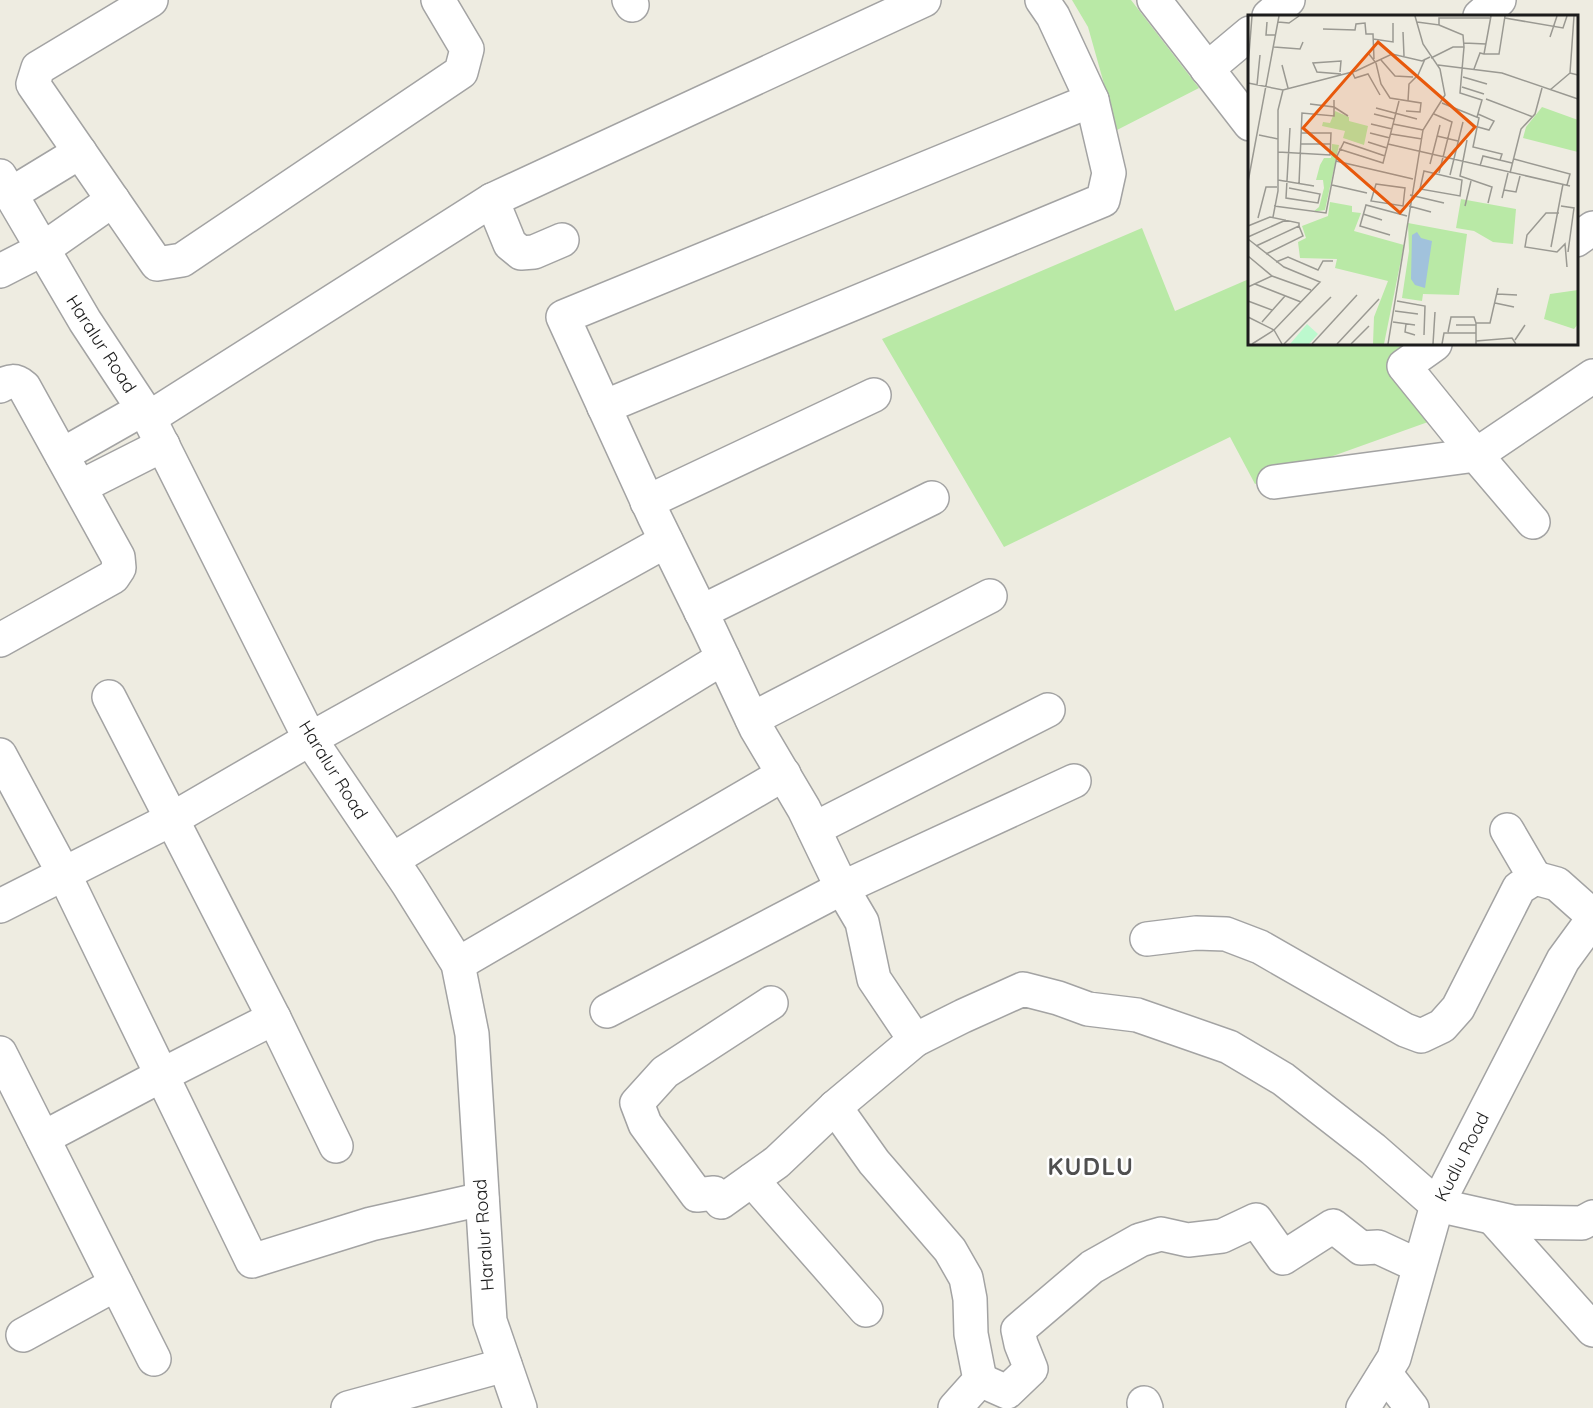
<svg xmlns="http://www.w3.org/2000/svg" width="1593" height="1408" viewBox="0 0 1593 1408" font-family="Quicksand,sans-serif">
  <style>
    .grass { fill: #b9e9a6 }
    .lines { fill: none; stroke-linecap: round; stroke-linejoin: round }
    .minor-casing { stroke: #a3a3a3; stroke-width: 36 }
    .minor { stroke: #fff; stroke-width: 33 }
    .labels { text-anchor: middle; stroke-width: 5; stroke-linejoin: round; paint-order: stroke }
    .street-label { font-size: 18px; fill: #1c1c1c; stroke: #fff }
    .district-label { font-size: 24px; font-weight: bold; letter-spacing: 1.5px; fill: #4f4f4f; stroke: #fff }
    .inset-road { fill: none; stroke: #9a9992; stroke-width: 1.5 }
    .view { fill: #e8590c; fill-opacity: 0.15; stroke: #e8590c; stroke-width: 3 }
    .inset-edge { fill: none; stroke: #1c1c1c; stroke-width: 3 }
  </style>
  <rect width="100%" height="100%" fill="#eeece1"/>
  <!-- grass -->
  <g class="grass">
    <path d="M 1072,0 L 1131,0 L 1199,88 L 1117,130 L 1088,27 Z"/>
    <path d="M 1142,228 L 1175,311 L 1249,279 L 1250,344 L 1407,344 L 1391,364 L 1428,422 L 1255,484 L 1230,437 L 1004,547 L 882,339 Z"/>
  </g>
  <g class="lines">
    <!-- minor casing -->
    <g class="minor-casing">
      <g id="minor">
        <path d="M 151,0 L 38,68 L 33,84 L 157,264 L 182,260 L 461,72 L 467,49 L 438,0"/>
        <path d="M 629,0 L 632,5"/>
        <path d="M 1154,0 L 1250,124"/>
        <path d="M 1269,16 L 1288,0"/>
        <path d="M 1480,16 L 1499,0"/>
        <path d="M 1207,69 L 1250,33"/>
        <path d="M 0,176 L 85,321 L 149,418 L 310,739 L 408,884 L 458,964 L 472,1034 L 490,1321 L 520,1408"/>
        <path d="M 11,194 L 80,152"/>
        <path d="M 492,200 L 510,244 L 521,253 L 534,252 L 562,240"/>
        <path d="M 1576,240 L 1593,228"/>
        <path d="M 0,271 L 43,249 L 113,200"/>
        <path d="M 1435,344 L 1404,366 L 1476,455 L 1593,376"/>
        <path d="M 0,386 C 10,381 15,379 24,387 L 118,557 L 119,568 L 113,577 L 0,640"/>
        <path d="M 604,407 L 1103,200 L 1109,173 L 1092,100 L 1053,16 L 1042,0"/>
        <path d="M 149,418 L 492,200 L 924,0"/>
        <path d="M 62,455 L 143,409"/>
        <path d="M 1274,482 L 1476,455 L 1533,522"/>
        <path d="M 80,487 L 163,445"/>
        <path d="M 647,502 L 874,395"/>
        <path d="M 701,612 L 932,498"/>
        <path d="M 109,697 L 274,1018 L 336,1146"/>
        <path d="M 752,719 L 990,596"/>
        <path d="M 0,755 L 64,874 L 252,1261 L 371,1224 L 482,1199"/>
        <path d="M 814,829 L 1048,710"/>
        <path d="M 1507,830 L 1535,878"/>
        <path d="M 392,860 L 723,658"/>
        <path d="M 0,906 L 172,819 L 310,739 L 666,541"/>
        <path d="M 1147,939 L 1196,933 L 1226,934 L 1260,947 L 1405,1030 L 1421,1036 L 1442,1026 L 1458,1008 L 1519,888 L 1535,878 L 1557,884 L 1593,916"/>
        <path d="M 458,964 L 784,774"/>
        <path d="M 771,1003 L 665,1072 L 637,1103 L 645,1124 L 697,1195 L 714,1193 L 721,1202 L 777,1162 L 835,1107 L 915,1040 L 963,1016 L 1023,989 L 1058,998 L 1088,1009 L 1137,1015 L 1229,1047 L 1283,1079 L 1373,1149 L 1437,1205 L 1513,1222 L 1582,1223 L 1593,1217"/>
        <path d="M 607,1011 L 842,888 L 1074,781"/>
        <path d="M 915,1040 L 874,979 L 862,922 L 842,888 L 804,809 L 756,728 L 708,626 L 654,516 L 563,317 L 1092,100"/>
        <path d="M 0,1053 L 154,1359"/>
        <path d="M 835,1107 L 874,1162 L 950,1250 L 966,1278 L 970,1299 L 971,1334 L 980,1380 L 955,1408"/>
        <path d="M 43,1138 L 162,1075 L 274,1018"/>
        <path d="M 752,1180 L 866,1310"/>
        <path d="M 1493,1218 L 1593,1330"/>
        <path d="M 23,1335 L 116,1284"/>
        <path d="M 1385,1373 L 1412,1408"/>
        <path d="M 980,1380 L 1007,1392 L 1031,1369 L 1021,1344 L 1018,1330 L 1092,1267 L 1140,1240 L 1161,1234 L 1188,1240 L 1222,1236 L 1256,1220 L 1283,1258 L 1333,1226 L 1361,1248 L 1378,1247 L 1419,1266"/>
        <path d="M 1144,1403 L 1146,1408"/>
        <path d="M 348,1408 L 505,1365"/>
        <path d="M 1363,1408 L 1394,1358 L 1437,1205 L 1563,960 L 1593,919"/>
      </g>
    </g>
    <!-- minor -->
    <use href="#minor" class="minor"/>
  </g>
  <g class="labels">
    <!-- street labels -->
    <g class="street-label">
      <text transform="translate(101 344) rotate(57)" y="6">Haralur Road</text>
      <text transform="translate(333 770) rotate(58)" y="6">Haralur Road</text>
      <text transform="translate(1462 1157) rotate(-63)" y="6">Kudlu Road</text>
      <text transform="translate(484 1235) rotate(-94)" y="6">Haralur Road</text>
    </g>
    <!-- district labels -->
    <g class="district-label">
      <text x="1091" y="1175">KUDLU</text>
    </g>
  </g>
  <!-- overview -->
  <g transform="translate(1248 15)">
    <rect width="330" height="330" fill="#eeece1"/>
    <path d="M 294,92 L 330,105 L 330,137 L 275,123 L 278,112 ZM 87,96 L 101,102 L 101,106 L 120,111 L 116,130 L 95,123 L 97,116 L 74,111 L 75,107 L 82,108 ZM 84,129 L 91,130 L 77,195 L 65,197 L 71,192 L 76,173 L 75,165 L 68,165 L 72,150 L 76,143 L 83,143 ZM 213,184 L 268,194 L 265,229 L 245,227 L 226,216 L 208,213 ZM 82,187 L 104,191 L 104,197 L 113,198 L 106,216 L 156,230 L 136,329 L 125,329 L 126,302 L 140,266 L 87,253 L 89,244 L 52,243 L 50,227 L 58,223 L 54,211 L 80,201 ZM 160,208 L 219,219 L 211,280 L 175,279 L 174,286 L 154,283 L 161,236 ZM 330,275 L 330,309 L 326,314 L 296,304 L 302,279 Z" fill="#b9e9a6"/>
    <path d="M 59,309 L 70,319 L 61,329 L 42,329 Z" fill="#bcf9ce"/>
    <path d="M 169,217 L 173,223 L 184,226 L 177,273 L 167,270 L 163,264 L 164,220 Z" fill="#a1c2dc"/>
    <path class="inset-road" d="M 243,1 L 236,39 L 251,39 L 257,1M 257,3 L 315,13 L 319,1M 19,7 L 18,20 L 28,20M 30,7 L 41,8 L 51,1M 169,7 L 191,10 L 191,3 L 243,3M 75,14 L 107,15 L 108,9 L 117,8 L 118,19 L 125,19 L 126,44M 155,17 L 156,41M 302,22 L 309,1M 125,24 L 145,27 L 145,8M 216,28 L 238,29M 26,32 L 52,34 L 55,27M 216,32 L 212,78 L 234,85 L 229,102M 121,39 L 128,48 L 133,69 L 142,83 L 173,88 L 172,97 L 158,96M 183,43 L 205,32 L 216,32 L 215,20 L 191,10M 133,45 L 147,61 L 165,62M 34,50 L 40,73M 190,50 L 254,58 L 330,84M 0,52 L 4,1M 226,54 L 232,38 L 236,39M 92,57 L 93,46 L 65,48 L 69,57 L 93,59M 104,57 L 107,63 L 120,59 L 132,80M 322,58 L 326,1M 215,62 L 239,69M 0,68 L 35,75 L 108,56 L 144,39 L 174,46 L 182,42M 9,70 L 12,40M 214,72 L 236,79M 302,75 L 322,58 L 330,60M 238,84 L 285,102M 86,85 L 86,92 L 100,101M 160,86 L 161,69 L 170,60 L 177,44M 194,88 L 231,103 L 225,132 L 254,139 L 252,145M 128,93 L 169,104M 126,99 L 146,104M 186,99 L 204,107 L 191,158M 123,109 L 144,114M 145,109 L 175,115M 230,112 L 241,115 L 246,106 L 230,99M 122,118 L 142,123M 143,119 L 174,124M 11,120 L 30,124M 189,121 L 210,126M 219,125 L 212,161 L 244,172 L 240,188M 120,127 L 139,133M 52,129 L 82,129M 140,129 L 322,171M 91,134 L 135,148 L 151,86M 30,137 L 82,140 L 83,118 L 53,118M 266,144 L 322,159 L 319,170M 88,146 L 165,164M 182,149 L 192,110M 232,151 L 235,141 L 264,148M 176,156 L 214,165 L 212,181 L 172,174 ZM 262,158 L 273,114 L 287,99 L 294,73M 202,160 L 215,107M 30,165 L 66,171M 0,167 L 31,1M 51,169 L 54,98 L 86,101 L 86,92 L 62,89M 128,169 L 157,173 L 155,191 L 123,186 ZM 84,170 L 119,178M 41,173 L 72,179 L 70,188 L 38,183 L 42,113M 256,175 L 268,177 L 272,161M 162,180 L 196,188M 254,183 L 260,158M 26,191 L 78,198 L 89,141 L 96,127 L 137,141M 161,191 L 183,197M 217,191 L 223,166M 313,191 L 326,193 L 320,237M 311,198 L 298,198 L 279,220 L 277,232 L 309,237 L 317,229 L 319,252M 115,199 L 134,205M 25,202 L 30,176 L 30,95 L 35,75M 10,203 L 18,172 L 29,172M 0,211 L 22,202 L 51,208 L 51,211 L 8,231M 142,220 L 112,211 L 118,190 L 159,201M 0,222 L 38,205M 0,224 L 36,252 L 72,267 L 26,315 L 4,329M 303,232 L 315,169M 18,239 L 55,221 L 51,211M 0,241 L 24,261 L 63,275M 28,247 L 40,242 L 70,255 L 75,246 L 85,246M 7,269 L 53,287M 0,272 L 24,261M 249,279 L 269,280M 0,286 L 24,295M 149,286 L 177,291 L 176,320M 247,288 L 266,292M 147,296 L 170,299M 0,302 L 26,315 L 34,329M 14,307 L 37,281M 145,307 L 167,310M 158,309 L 157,317 L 167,320M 208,310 L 228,310M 200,317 L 203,302 L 226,302 L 228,308M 267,325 L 277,310M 228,326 L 264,323 L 268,329M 36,329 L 83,282M 64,329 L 109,280M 89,329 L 131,284M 103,329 L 121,311M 140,329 L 175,115 L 197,80 L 192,54 L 175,29 L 167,1M 185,329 L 187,297M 194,329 L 196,318 L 228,318M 228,329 L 228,308 L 242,308 L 250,273"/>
    <path class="view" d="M 130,27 L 227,112 L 152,198 L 55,113 Z"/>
    <rect width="330" height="330" class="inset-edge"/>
  </g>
</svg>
